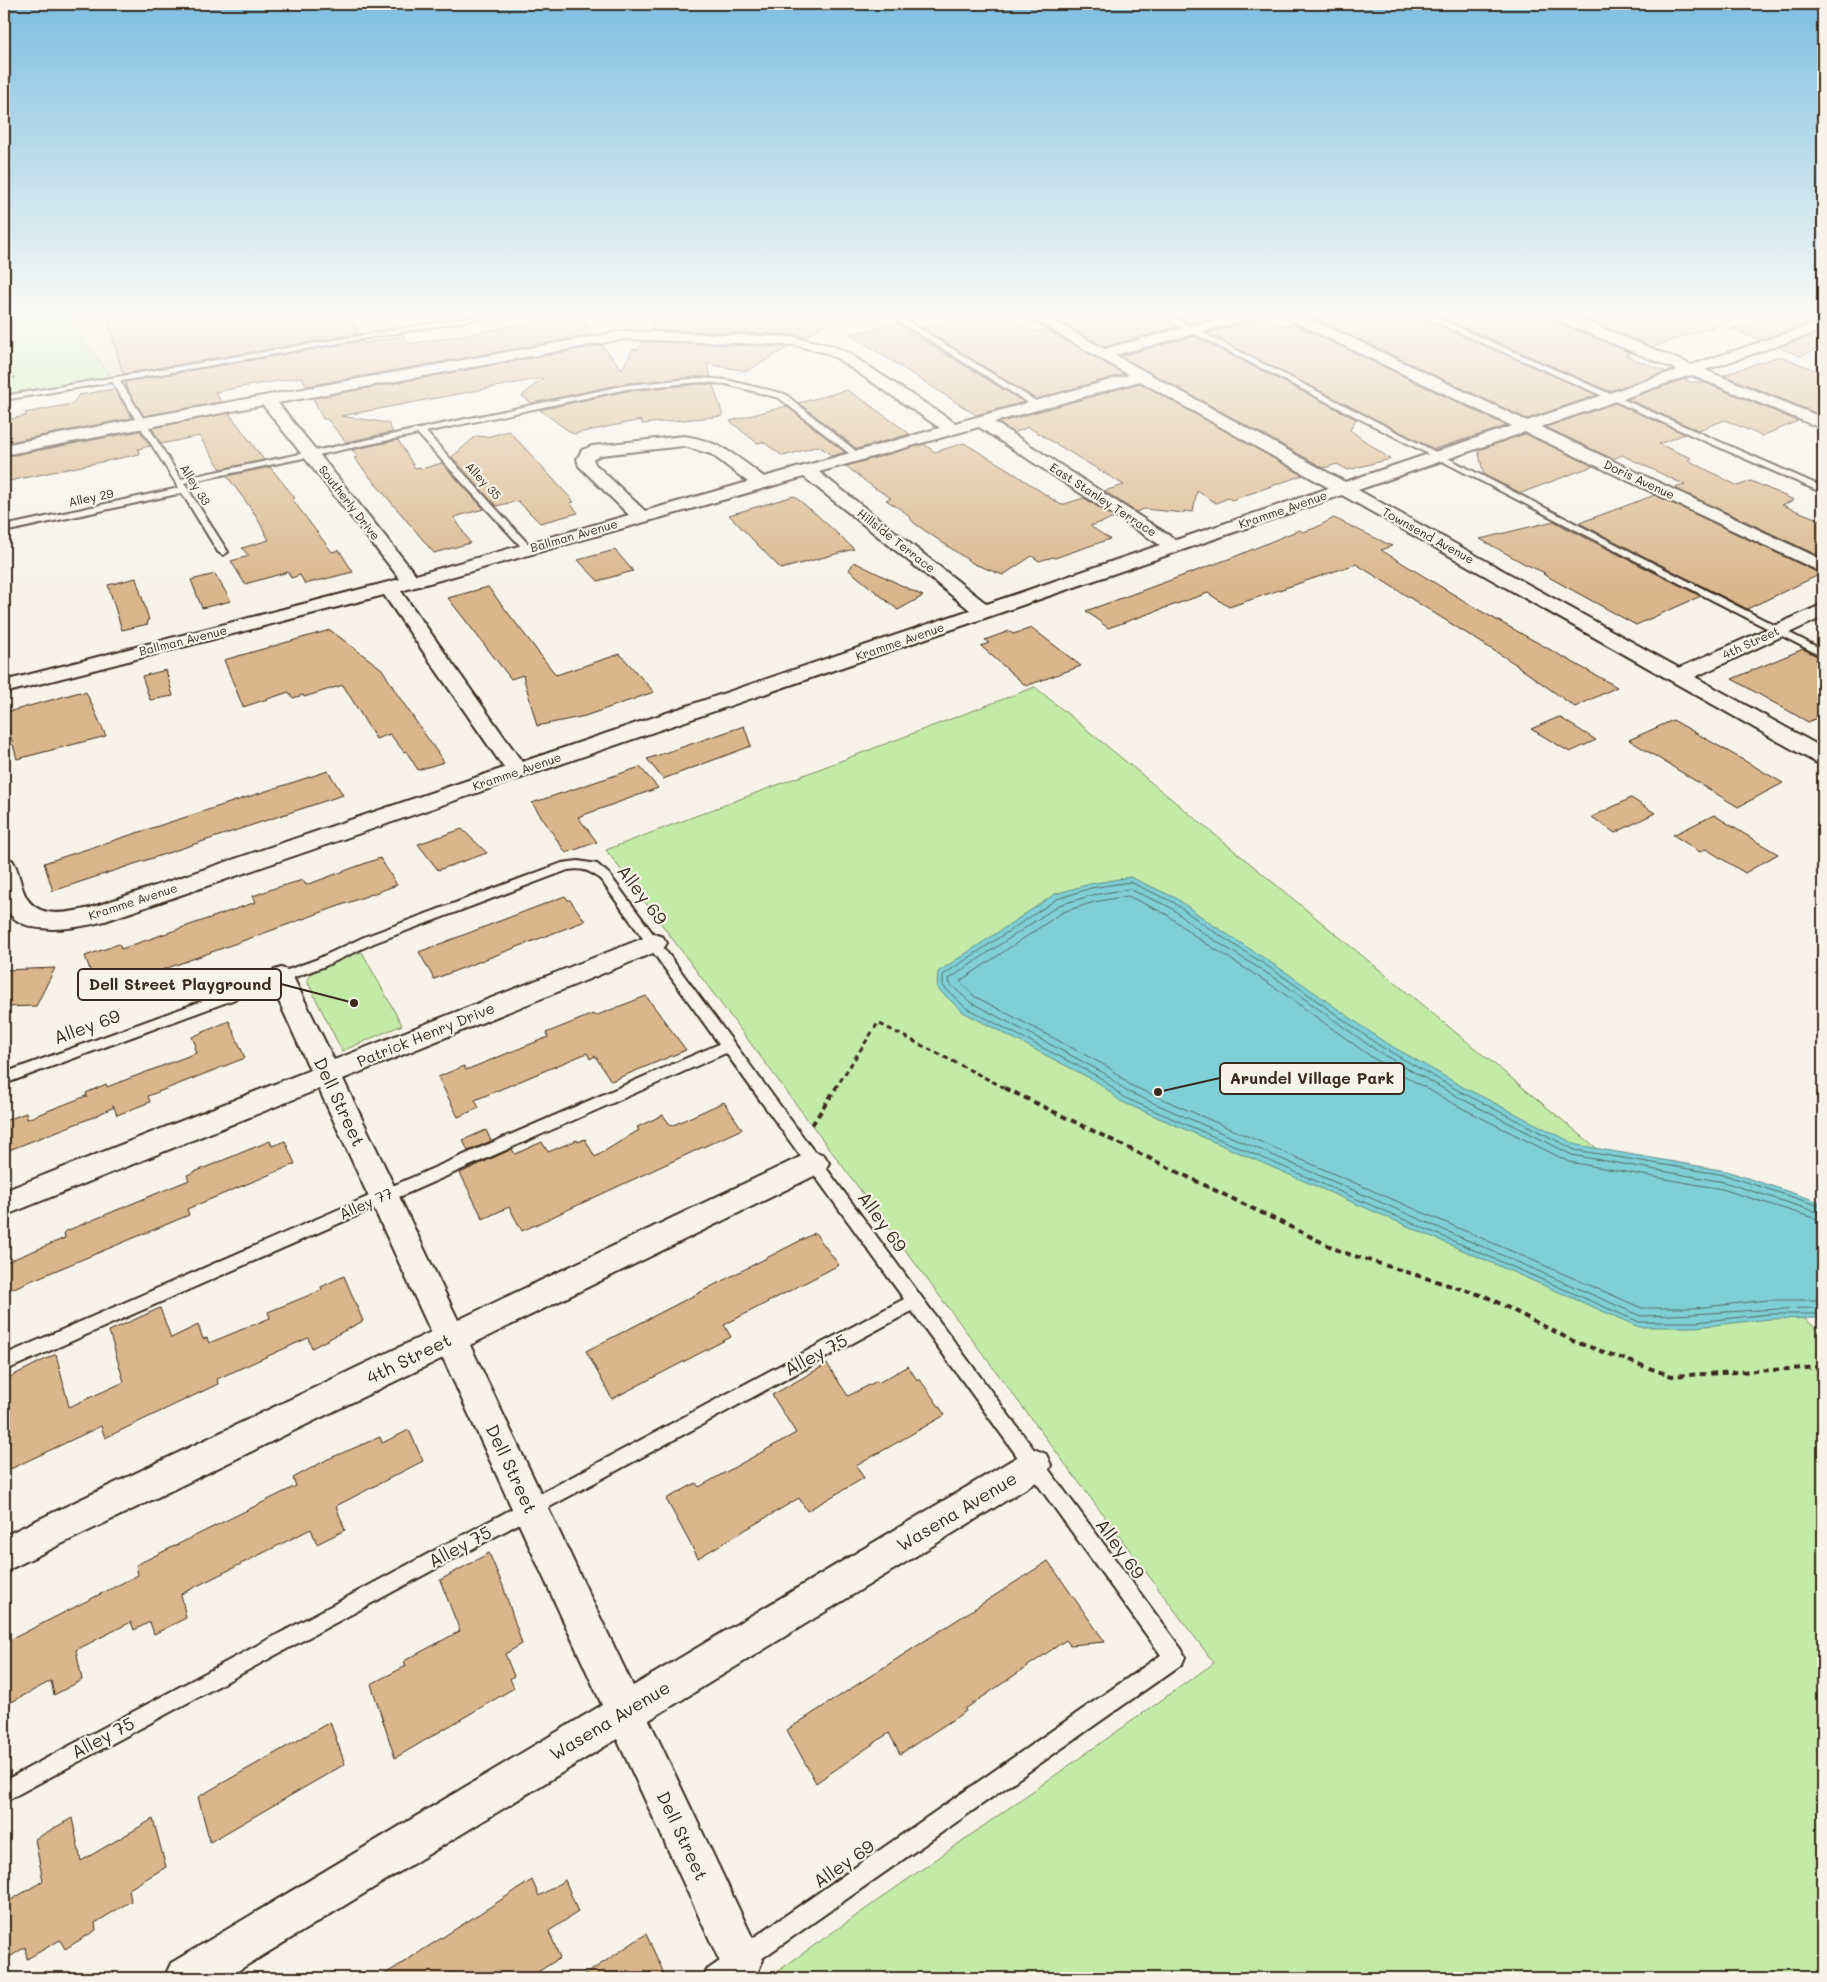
<svg xmlns="http://www.w3.org/2000/svg" width="1827" height="1982" viewBox="0 0 1827 1982" font-family="Mali,sans-serif">
  <style>
    .built { fill: #eee1cc }
    .green { fill: #c3eba7; stroke: #7f8a62 }
    .water { fill: #7ecfd6; stroke: #638d8c }
    .lines { fill: none; stroke-linecap: round; stroke-linejoin: round }
    .shore { stroke: #566c68; stroke-width: 1 }
    .building { fill: #d9b68b; stroke: #3b2a1e }
    .lane-casing { stroke: #3b2a1e; stroke-width: 4 }
    .street-casing { stroke: #3b2a1e; stroke-width: 4 }
    .path-far2 { stroke: #3b2a1e; stroke-width: 2; stroke-dasharray: 3 2.5; stroke-linecap: butt }
    .path-far1 { stroke: #3b2a1e; stroke-width: 3; stroke-dasharray: 5 4; stroke-linecap: butt }
    .path { stroke: #3b2a1e; stroke-width: 4; stroke-dasharray: 6 4.5; stroke-linecap: butt }
    .lane { fill: #f7f3e8; fill-rule: evenodd }
    .street { fill: #f7f3e8; fill-rule: evenodd }
    .labels { text-anchor: middle; stroke-width: 4.5; stroke-linejoin: round; paint-order: stroke }
    .far-street-label { font-size: 12px; fill: #3b2a1e; stroke: #f7f3e8 }
    .street-label { font-size: 15px; fill: #3b2a1e; stroke: #f7f3e8 }
    .near-street-label { font-size: 18px; fill: #3b2a1e; stroke: #f7f3e8 }
    .leader { fill: none; stroke: #3b2a1e; stroke-width: 2 }
    .callout-dot { fill: #3b2a1e; stroke: #f7f3e8; stroke-width: 2 }
    .callout { fill: #f7f3e8; stroke: #3b2a1e; stroke-width: 2 }
    .callout-label { font-size: 16px; text-anchor: middle; font-weight: bold; fill: #3b2a1e }
  </style>
  <rect width="100%" height="100%" fill="#f7f3e8"/>
  <filter id="ink" filterUnits="userSpaceOnUse"><feTurbulence type="fractalNoise" baseFrequency=".02" numOctaves="2"/><feDisplacementMap in="SourceGraphic" scale="10" xChannelSelector="R" yChannelSelector="G"/><feConvolveMatrix kernelMatrix="1 2 1 2 8 2 1 2 1" color-interpolation-filters="sRGB"/></filter>
  <g filter="url(#ink)">
    <!-- built -->
    <path class="built" d="M 62,315 L 481,315 L 112,377 Z"/>
    <!-- green -->
    <g class="green">
      <path d="M 4,315 L 62,315 L 112,377 L 4,394 Z"/>
      <path d="M 1035,687 L 1823,1334 L 1823,1978 L 768,1978 L 1214,1663 L 606,850 Z"/>
      <path d="M 362,952 L 402,1025 L 342,1051 L 307,981 C 314,962 345,958 362,952 Z"/>
    </g>
    <!-- water -->
    <path class="water" d="M 1130,877 L 1176,898 L 1210,923 L 1287,973 L 1383,1041 L 1463,1087 L 1577,1145 L 1726,1171 L 1823,1203 L 1823,1320 L 1817,1318 L 1769,1319 L 1696,1327 L 1639,1327 L 1120,1101 L 1099,1083 L 963,1012 L 937,988 L 938,972 L 1055,894 L 1090,884 Z"/>
    <g class="lines">
      <!-- shore -->
      <g class="shore">
        <path d="M 1823,1207 L 1725,1175 L 1575,1150 L 1461,1092 L 1380,1046 L 1284,977 L 1207,927 L 1173,902 L 1130,882 L 1091,888 L 1057,899 L 943,975 L 943,986 L 966,1008 L 1101,1078 L 1123,1097 L 1639,1322 L 1696,1322 L 1769,1314 L 1823,1314"/>
        <path d="M 1823,1214 L 1724,1182 L 1572,1155 L 1458,1097 L 1377,1051 L 1281,982 L 1203,933 L 1170,907 L 1129,889 L 1093,895 L 1059,905 L 949,979 L 950,984 L 970,1002 L 1104,1073 L 1126,1091 L 1641,1316 C 1702,1315 1762,1308 1823,1308"/>
        <path d="M 1823,1221 L 1722,1189 L 1569,1162 L 1454,1104 L 1373,1058 L 1276,988 L 1199,939 L 1166,914 L 1128,896 L 1094,902 L 1063,912 L 960,981 L 974,996 L 1108,1067 L 1130,1085 L 1642,1308 L 1695,1308 L 1768,1300 L 1823,1300"/>
      </g>
    </g>
    <!-- building -->
    <g class="building">
      <path d="M 122,315 L 347,315 L 359,334 L 123,374 L 107,317 Z"/>
      <path d="M 578,315 L 594,335 L 307,386 L 302,377 L 258,384 L 215,392 L 221,402 L 144,416 L 126,387 L 125,382 L 363,341 L 365,343 L 404,336 L 409,344 Z"/>
      <path d="M 658,315 L 842,315 L 804,337 L 794,335 L 650,330 Z"/>
      <path d="M 970,315 L 1003,315 L 1033,332 L 1046,329 L 1124,374 L 1036,399 L 921,327 Z"/>
      <path d="M 1103,315 L 1156,315 L 1178,327 L 1104,347 L 1064,324 Z"/>
      <path d="M 1172,315 L 1224,315 L 1190,324 Z"/>
      <path d="M 1324,315 L 1417,315 L 1597,395 L 1527,419 L 1314,318 Z"/>
      <path d="M 1435,315 L 1548,315 L 1551,320 L 1631,353 L 1625,355 L 1666,372 L 1609,391 Z"/>
      <path d="M 1575,315 L 1733,315 L 1734,320 L 1652,347 Z"/>
      <path d="M 1774,315 L 1793,315 L 1813,322 L 1760,340 L 1730,329 Z"/>
      <path d="M 1259,319 L 1263,321 L 1269,319 L 1283,326 L 1294,324 L 1507,426 L 1434,449 L 1206,333 Z"/>
      <path d="M 898,323 L 908,331 L 1024,402 L 976,415 L 850,334 Z"/>
      <path d="M 1823,332 L 1823,347 L 1800,356 L 1778,347 Z"/>
      <path d="M 1194,336 L 1356,419 L 1350,430 L 1390,459 L 1348,470 L 1337,464 L 1324,468 L 1120,356 Z"/>
      <path d="M 643,342 L 789,347 L 747,371 L 707,364 L 711,377 L 627,383 L 532,403 L 522,396 L 543,378 L 341,416 L 388,423 L 393,432 L 346,442 L 327,419 L 323,419 L 313,398 L 602,345 L 622,369 L 633,349 L 638,350 Z"/>
      <path d="M 1779,356 L 1823,373 L 1823,410 L 1816,413 L 1723,375 Z"/>
      <path d="M 1684,379 L 1691,382 L 1703,382 L 1798,421 L 1762,436 L 1725,420 L 1698,430 L 1627,399 Z"/>
      <path d="M 1140,383 L 1303,475 L 1232,500 L 1228,498 L 1216,503 L 1197,491 L 1193,512 L 1184,511 L 1184,513 L 1144,509 L 1136,512 L 1104,491 L 1124,485 L 1028,427 L 1014,433 L 998,423 Z"/>
      <path d="M 701,384 L 713,385 L 723,416 L 642,424 L 641,420 L 573,434 L 540,410 L 627,391 Z"/>
      <path d="M 114,389 L 132,418 L 4,443 L 4,420 L 26,416 L 25,413 L 72,404 L 79,395 Z"/>
      <path d="M 847,390 L 867,403 L 910,434 L 857,449 L 799,403 Z"/>
      <path d="M 1615,403 L 1685,434 L 1659,444 L 1691,458 L 1688,460 L 1738,486 L 1751,481 L 1794,500 L 1782,505 L 1823,521 L 1823,558 L 1675,488 L 1685,485 L 1622,455 L 1613,459 L 1546,427 Z"/>
      <path d="M 786,406 L 845,452 L 832,456 L 819,446 L 783,456 L 763,442 L 757,443 L 730,421 Z"/>
      <path d="M 229,413 L 264,460 L 221,469 L 199,436 L 161,444 L 152,428 Z"/>
      <path d="M 140,431 L 150,446 L 138,449 L 140,454 L 4,482 L 4,457 Z"/>
      <path d="M 509,431 L 574,502 L 570,503 L 578,513 L 540,523 L 518,501 L 496,506 L 452,457 L 476,436 L 486,437 Z"/>
      <path d="M 1525,434 L 1593,466 L 1521,493 L 1484,475 L 1478,450 Z"/>
      <path d="M 398,440 L 415,468 L 420,467 L 421,469 L 442,463 L 484,509 L 454,517 L 470,543 L 434,553 L 354,458 L 358,457 L 352,450 Z"/>
      <path d="M 964,443 L 1009,470 L 1061,505 L 1084,498 L 1115,518 L 1090,526 L 1110,539 L 1055,558 L 1053,557 L 1039,561 L 1032,556 L 1003,575 L 974,564 L 940,541 L 914,523 L 905,512 L 886,500 L 891,498 L 873,487 L 846,466 L 924,444 L 935,452 Z"/>
      <path d="M 270,467 L 295,498 L 292,499 L 332,552 L 339,550 L 353,572 L 305,584 L 300,575 L 291,578 L 288,572 L 245,584 L 231,561 L 249,556 L 242,548 L 269,540 L 255,514 L 227,476 Z"/>
      <path d="M 1655,495 L 1821,574 L 1747,609 L 1579,523 Z"/>
      <path d="M 794,496 L 816,514 L 854,549 L 781,569 L 729,515 Z"/>
      <path d="M 1334,518 L 1392,546 L 1381,550 L 1479,610 L 1617,687 L 1575,707 L 1516,665 L 1517,665 L 1356,564 L 1229,607 L 1208,593 L 1108,628 L 1086,611 L 1234,557 L 1294,532 L 1300,530 L 1303,532 L 1315,528 Z"/>
      <path d="M 1554,521 L 1566,528 L 1701,596 L 1636,625 L 1543,574 L 1545,573 L 1525,564 L 1480,539 Z"/>
      <path d="M 615,550 L 633,571 L 598,581 L 578,560 Z"/>
      <path d="M 854,562 L 923,596 L 898,610 L 849,570 Z"/>
      <path d="M 215,574 L 231,601 L 202,608 L 191,580 Z"/>
      <path d="M 136,578 L 149,620 L 147,620 L 148,624 L 122,630 L 108,585 Z"/>
      <path d="M 488,587 L 556,675 L 620,654 L 654,692 L 585,716 L 537,726 L 523,675 L 511,679 L 448,598 Z"/>
      <path d="M 1032,628 L 1081,666 L 1026,686 L 981,646 L 989,643 L 985,640 L 1009,631 L 1013,634 Z"/>
      <path d="M 330,630 L 382,669 L 397,694 L 444,762 L 418,770 L 406,751 L 404,752 L 390,734 L 376,739 L 343,685 L 304,697 L 303,695 L 293,698 L 289,692 L 243,707 L 224,660 Z"/>
      <path d="M 1803,649 L 1823,659 L 1823,715 L 1808,722 L 1732,679 Z"/>
      <path d="M 166,670 L 173,696 L 150,700 L 142,676 Z"/>
      <path d="M 80,692 L 81,694 L 86,692 L 106,736 L 17,759 L 4,713 Z"/>
      <path d="M 1559,717 L 1596,740 L 1570,752 L 1531,729 Z"/>
      <path d="M 1673,720 L 1752,765 L 1783,783 L 1738,807 L 1629,740 Z"/>
      <path d="M 744,726 L 751,746 L 663,779 L 647,759 Z"/>
      <path d="M 640,767 L 658,788 L 578,817 L 597,842 L 566,853 L 532,803 Z"/>
      <path d="M 328,771 L 343,795 L 53,891 L 44,863 Z"/>
      <path d="M 1631,798 L 1655,813 L 1615,833 L 1592,817 Z"/>
      <path d="M 1714,815 L 1759,843 L 1778,854 L 1745,873 L 1706,849 L 1700,852 L 1673,835 Z"/>
      <path d="M 462,829 L 487,853 L 438,870 L 418,844 Z"/>
      <path d="M 380,858 L 397,885 L 104,991 L 102,984 L 96,986 L 85,956 L 119,944 L 121,949 L 256,902 L 253,896 L 275,888 L 303,880 L 306,885 Z"/>
      <path d="M 565,896 L 568,900 L 570,900 L 585,921 L 434,979 L 419,952 Z"/>
      <path d="M 55,968 L 36,1006 L 4,1007 L 4,970 Z"/>
      <path d="M 646,996 L 686,1050 L 611,1081 L 595,1056 L 590,1059 L 587,1053 L 475,1100 L 479,1108 L 458,1117 L 438,1077 L 464,1066 L 466,1070 L 548,1037 L 546,1033 L 593,1014 L 595,1016 Z"/>
      <path d="M 229,1021 L 245,1058 L 148,1096 L 150,1102 L 117,1115 L 113,1105 L 114,1107 L 91,1118 L 4,1152 L 4,1121 L 26,1113 L 27,1119 L 86,1096 L 87,1098 L 86,1093 L 106,1084 L 107,1087 L 196,1053 L 194,1047 L 196,1046 L 192,1037 Z"/>
      <path d="M 724,1102 L 742,1129 L 522,1231 L 509,1207 L 483,1219 L 460,1173 L 512,1149 L 515,1154 L 542,1142 L 548,1152 L 577,1140 L 578,1142 L 585,1139 L 595,1157 L 639,1130 L 637,1127 L 663,1115 L 671,1126 Z"/>
      <path d="M 486,1130 L 491,1141 L 468,1151 L 463,1140 Z"/>
      <path d="M 270,1141 L 272,1146 L 285,1141 L 295,1164 L 187,1209 L 189,1215 L 4,1292 L 4,1263 L 65,1238 L 64,1232 L 189,1180 L 187,1175 Z"/>
      <path d="M 815,1233 L 839,1265 L 724,1325 L 731,1337 L 612,1399 L 586,1351 Z"/>
      <path d="M 344,1276 L 363,1321 L 312,1348 L 308,1338 L 217,1379 L 218,1384 L 105,1438 L 101,1426 L 4,1472 L 4,1380 L 56,1354 L 69,1407 L 124,1382 L 109,1331 L 160,1308 L 171,1338 L 198,1325 L 203,1339 L 207,1338 L 209,1343 L 270,1318 L 268,1312 L 322,1290 L 321,1287 Z"/>
      <path d="M 827,1364 L 848,1396 L 877,1381 L 878,1383 L 908,1366 L 917,1380 L 919,1378 L 945,1415 L 856,1466 L 864,1478 L 807,1511 L 799,1498 L 698,1558 L 666,1499 L 696,1483 L 699,1487 L 796,1433 L 772,1395 Z"/>
      <path d="M 409,1430 L 423,1461 L 336,1506 L 345,1530 L 317,1544 L 311,1529 L 181,1594 L 186,1618 L 154,1634 L 150,1622 L 134,1630 L 131,1622 L 76,1650 L 82,1680 L 54,1695 L 51,1681 L 4,1706 L 4,1643 L 138,1575 L 136,1565 L 296,1486 L 293,1478 L 328,1459 L 380,1437 L 382,1443 Z"/>
      <path d="M 489,1553 L 503,1586 L 522,1644 L 505,1654 L 514,1676 L 510,1679 L 514,1688 L 395,1758 L 371,1684 L 406,1666 L 404,1661 L 460,1631 L 440,1580 Z"/>
      <path d="M 1048,1561 L 1105,1642 L 1070,1645 L 1066,1640 L 965,1709 L 966,1711 L 900,1754 L 889,1733 L 816,1783 L 787,1730 Z"/>
      <path d="M 330,1722 L 345,1764 L 210,1842 L 198,1797 Z"/>
      <path d="M 72,1818 L 81,1861 L 153,1819 L 166,1867 L 129,1889 L 131,1901 L 95,1923 L 96,1930 L 65,1949 L 60,1940 L 27,1959 L 25,1947 L 4,1961 L 4,1904 L 43,1881 L 35,1839 Z"/>
      <path d="M 532,1880 L 539,1896 L 565,1880 L 578,1912 L 549,1931 L 560,1958 L 528,1978 L 379,1978 Z"/>
      <path d="M 646,1934 L 666,1978 L 580,1978 Z"/>
    </g>
    <g class="lines">
      <!-- lane casing -->
      <g class="lane-casing">
        <g id="lane">
          <path d="M 482,315 L 500,315 L 120,381 L 181,479 L 627,385 L 701,378 L 726,380 L 785,394 L 862,456 L 855,458 L 779,398 L 726,384 L 701,382 L 627,389 L 426,432 L 531,547 L 531,551 L 525,551 L 418,434 L 184,483 L 228,552 L 223,555 L 218,552 L 182,493 L 4,532 L 4,526 L 179,488 L 112,382 L 4,400 L 4,396 Z"/>
          <path d="M 889,315 L 898,315 L 1042,405 L 1035,407 Z"/>
          <path d="M 1158,315 L 1168,315 L 1823,650 L 1823,657 Z"/>
          <path d="M 1419,315 L 1430,315 L 1823,487 L 1823,493 Z"/>
          <path d="M 578,861 L 597,864 L 609,874 L 1182,1650 L 1185,1657 L 1182,1664 L 734,1978 L 704,1978 L 707,1970 L 1161,1655 L 912,1311 L 4,1802 L 4,1781 L 904,1299 L 726,1053 L 4,1371 L 4,1355 L 719,1044 L 601,880 C 590,870 582,868 568,870 L 374,943 L 325,966 L 4,1084 L 4,1073 L 315,960 L 364,937 L 562,863 Z"/>
        </g>
      </g>
      <!-- street casing -->
      <g class="street-casing">
        <g id="street">
          <path d="M 1026,315 L 1044,315 L 1104,349 L 1232,315 L 1256,315 L 1254,318 L 1115,355 L 1345,482 L 1512,426 L 1286,318 L 1284,315 L 1303,315 L 1527,421 L 1677,370 L 1552,318 L 1550,315 L 1570,315 L 1692,365 L 1823,321 L 1823,330 L 1705,370 L 1823,418 L 1823,429 L 1691,375 L 1541,427 L 1823,560 L 1823,573 L 1525,432 L 1358,490 L 1679,668 L 1823,604 L 1823,617 L 1695,677 L 1823,748 L 1823,764 L 1815,762 L 1342,495 L 105,921 C 78,928 16,941 4,903 C 1,893 4,869 4,857 L 12,860 C 18,868 19,879 23,890 C 33,920 65,914 90,908 L 504,768 L 384,595 L 4,693 L 4,681 L 400,579 L 263,405 L 4,455 L 4,445 L 141,418 L 624,331 L 794,337 L 833,346 L 848,353 L 955,423 L 1129,375 ZM 624,339 L 794,345 L 823,352 L 838,359 L 940,428 L 764,477 C 737,456 719,441 684,436 L 592,446 L 582,450 L 577,459 L 579,466 L 629,515 L 416,575 L 278,403 ZM 1140,381 L 1329,488 L 1176,540 L 994,422 ZM 979,427 L 1160,545 L 987,604 L 819,472 ZM 684,446 L 711,454 L 748,482 L 645,511 L 595,464 L 593,459 L 601,455 ZM 804,477 L 970,610 L 522,762 L 401,591 Z"/>
          <path d="M 654,934 L 663,937 L 667,943 L 663,949 L 343,1079 L 458,1320 L 804,1155 L 814,1151 L 824,1155 L 829,1163 L 824,1171 L 470,1345 L 633,1686 L 1022,1454 L 1034,1449 L 1046,1454 L 1051,1465 L 1046,1476 L 649,1720 L 756,1945 L 763,1960 L 756,1975 C 746,1979 736,1979 726,1975 L 617,1739 L 226,1978 L 164,1978 L 171,1963 L 602,1705 L 443,1358 L 4,1572 L 4,1536 L 431,1332 L 319,1089 L 4,1216 L 4,1191 L 310,1070 L 268,977 L 272,971 L 281,968 L 290,971 L 334,1060 Z"/>
        </g>
      </g>
      <!-- path-far2 -->
      <path class="path-far2" d="M 4,371 L 13,375 L 15,379"/>
      <!-- path-far1 -->
      <path class="path-far1" d="M 835,1089 L 878,1023 L 1007,1089"/>
      <!-- path -->
      <g class="path">
        <path d="M 1005,1088 L 1342,1252 L 1487,1297 L 1573,1341 L 1672,1376 L 1823,1367"/>
        <path d="M 812,1125 L 836,1088"/>
      </g>
      <!-- lane -->
      <use href="#lane" class="lane"/>
      <!-- street -->
      <use href="#street" class="street"/>
    </g>
  </g>
  <!-- sky -->
  <linearGradient id="sky" x2="0" y2="1"><stop stop-color="#7dbfe1"/><stop offset="0.53" stop-color="#fbfaf5"/><stop offset="1" stop-color="#fbfaf5" stop-opacity="0"/></linearGradient>
  <rect width="1827" height="593" fill="url(#sky)"/>
  <g class="labels">
    <!-- far-street labels -->
    <g class="far-street-label">
      <text transform="translate(1639 480) rotate(25)" y="4">Doris Avenue</text>
      <text transform="translate(483 481) rotate(47)" y="4">Alley 35</text>
      <text transform="translate(195 485) rotate(58)" y="4">Alley 33</text>
      <text transform="translate(91 498) rotate(-12)" y="4">Alley 29</text>
      <text transform="translate(1103 500) rotate(33)" y="4">East Stanley Terrace</text>
      <text transform="translate(349 503) rotate(52)" y="4">Southerly Drive</text>
      <text transform="translate(1283 510) rotate(-19)" y="4">Kramme Avenue</text>
      <text transform="translate(574 536) rotate(-16)" y="4">Ballman Avenue</text>
      <text transform="translate(1428 536) rotate(29)" y="4">Townsend Avenue</text>
      <text transform="translate(896 541) rotate(38)" y="4">Hillside Terrace</text>
      <text transform="translate(183 641) rotate(-14)" y="4">Ballman Avenue</text>
      <text transform="translate(900 642) rotate(-19)" y="4">Kramme Avenue</text>
      <text transform="translate(1751 643) rotate(-25)" y="4">4th Street</text>
      <text transform="translate(517 772) rotate(-19)" y="4">Kramme Avenue</text>
      <text transform="translate(133 902) rotate(-18)" y="4">Kramme Avenue</text>
    </g>
    <!-- street labels -->
    <g class="street-label">
      <text transform="translate(426 1035) rotate(-22)" y="5">Patrick Henry Drive</text>
      <text transform="translate(366 1204) rotate(-24)" y="5">Alley 77</text>
    </g>
    <!-- near-street labels -->
    <g class="near-street-label">
      <text transform="translate(642 895) rotate(53)" y="6">Alley 69</text>
      <text transform="translate(87 1027) rotate(-20)" y="6">Alley 69</text>
      <text transform="translate(339 1102) rotate(65)" y="6">Dell Street</text>
      <text transform="translate(882 1222) rotate(54)" y="6">Alley 69</text>
      <text transform="translate(816 1355) rotate(-28)" y="6">Alley 75</text>
      <text transform="translate(409 1359) rotate(-26)" y="6">4th Street</text>
      <text transform="translate(511 1469) rotate(65)" y="6">Dell Street</text>
      <text transform="translate(957 1512) rotate(-31)" y="6">Wasena Avenue</text>
      <text transform="translate(460 1547) rotate(-28)" y="6">Alley 75</text>
      <text transform="translate(1120 1549) rotate(54)" y="6">Alley 69</text>
      <text transform="translate(610 1721) rotate(-31)" y="6">Wasena Avenue</text>
      <text transform="translate(103 1738) rotate(-28)" y="6">Alley 75</text>
      <text transform="translate(682 1836) rotate(65)" y="6">Dell Street</text>
      <text transform="translate(844 1864) rotate(-35)" y="6">Alley 69</text>
    </g>
  </g>
  <!-- callouts -->
  <path class="leader" d="M354 1003L281 984M1158 1092L1220 1078"/>
  <g class="callout-dot">
    <circle cx="354" cy="1003" r="5"/>
    <circle cx="1158" cy="1092" r="5"/>
  </g>
  <g class="callout">
    <rect x="78" y="969" width="203" height="31" rx="5"/>
    <rect x="1220" y="1063" width="184" height="31" rx="5"/>
  </g>
  <g class="callout-label">
    <text x="180" y="990">Dell Street Playground</text>
    <text x="1312" y="1084">Arundel Village Park</text>
  </g>
  <!-- margin -->
  <rect width="1827" height="1982" fill="none" stroke="#f7f3e8" stroke-width="20"/>
  <rect x="10" y="10" width="1807" height="1962" fill="none" stroke="#3b2a1e" stroke-width="2" filter="url(#ink)"/>
</svg>
